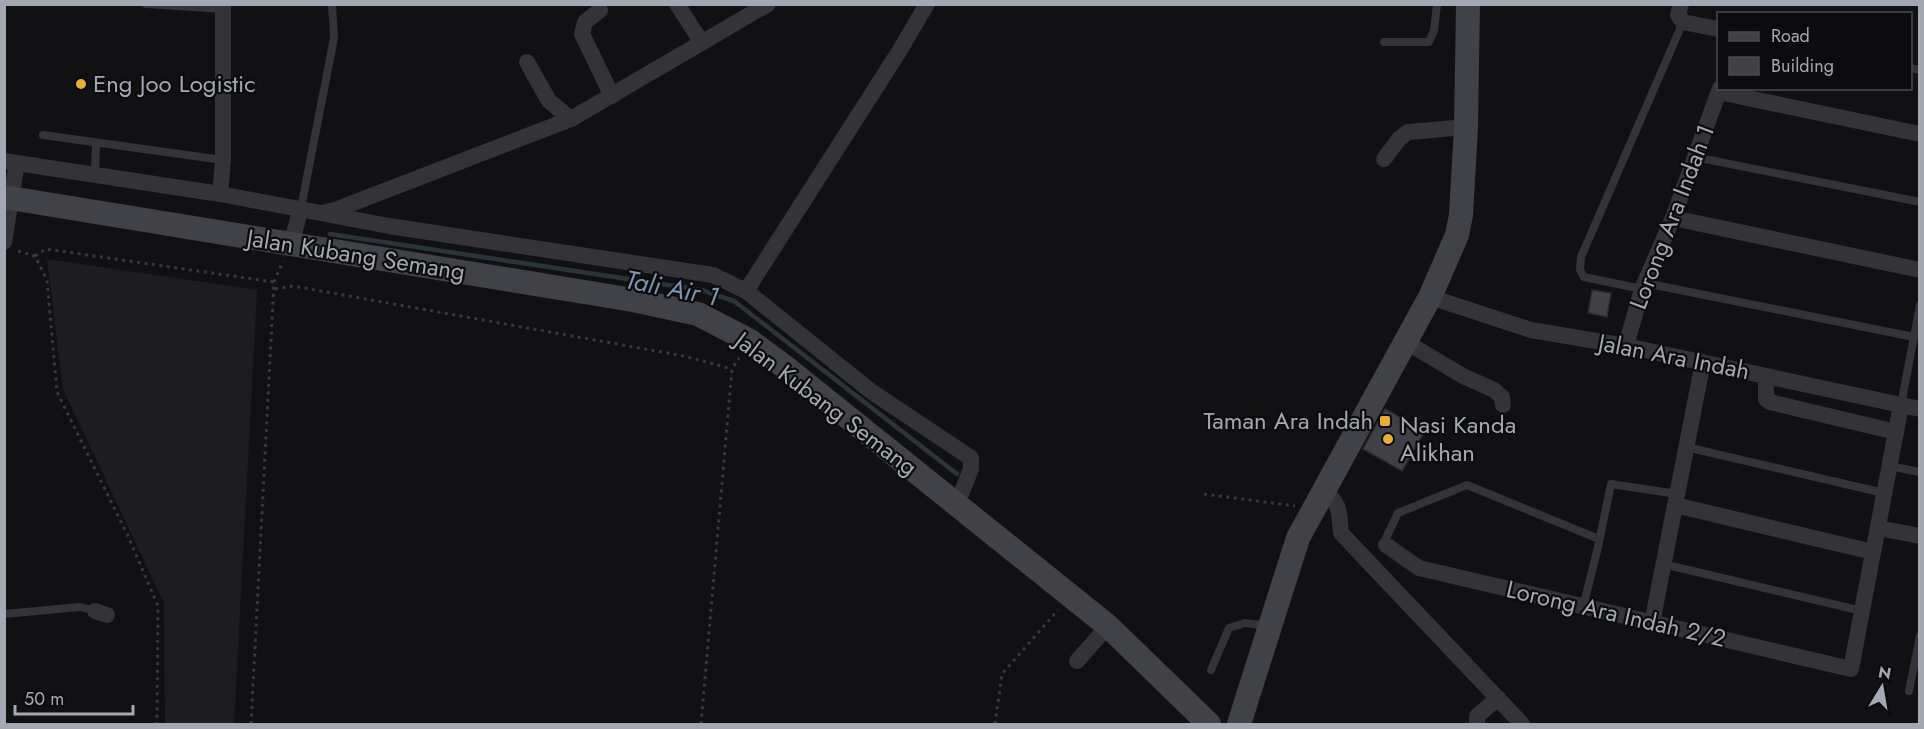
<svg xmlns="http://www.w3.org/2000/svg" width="1924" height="729" viewBox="0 0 1924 729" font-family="Jost,sans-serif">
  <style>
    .built { fill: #1d1d20 }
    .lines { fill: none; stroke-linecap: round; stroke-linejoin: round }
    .stream { stroke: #2c343b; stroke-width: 4.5 }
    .building { fill: #404146; stroke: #2b2b2f; stroke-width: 1.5 }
    .path { stroke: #393a3e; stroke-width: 3; stroke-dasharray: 3 4.5; stroke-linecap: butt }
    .service { stroke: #333338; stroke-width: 8 }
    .minor { stroke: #333338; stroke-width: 16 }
    .secondary { stroke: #414247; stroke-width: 24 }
    .poi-dot { fill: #e7ad35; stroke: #0c0c0e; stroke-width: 2 }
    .labels { text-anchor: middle; stroke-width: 4.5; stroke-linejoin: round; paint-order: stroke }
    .poi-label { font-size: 24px; fill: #a3a8b3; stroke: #0c0c0e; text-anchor: start }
    .street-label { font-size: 24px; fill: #a3a8b3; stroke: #0c0c0e }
    .water-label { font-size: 26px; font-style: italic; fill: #7c95ad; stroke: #0c0c0e }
  </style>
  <rect width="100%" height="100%" fill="#111113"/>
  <!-- built -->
  <path class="built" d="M 47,259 L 257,290 L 234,724 L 165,724 L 164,603 L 63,389 Z"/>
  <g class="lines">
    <!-- stream -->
    <path class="stream" d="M 330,234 L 701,290 L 734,301 L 957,474"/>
  </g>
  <!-- building -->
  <g class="building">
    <path d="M 1592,290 L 1611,293 L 1607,317 L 1588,313 Z"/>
    <path d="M 1385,409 L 1425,431 L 1402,471 L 1363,449 Z"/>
  </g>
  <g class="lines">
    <!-- path -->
    <g class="path">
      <path d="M 18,251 L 35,256 L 47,280 L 57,392 L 128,536 L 158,606 L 157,724"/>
      <path d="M 35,256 L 46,249 L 274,282"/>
      <path d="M 275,289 L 293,286 L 684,356 L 732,369"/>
      <path d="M 1204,494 L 1295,506"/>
      <path d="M 251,724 L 274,282 L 283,261"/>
      <path d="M 701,724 L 732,369 L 739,358"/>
      <path d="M 995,724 L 1002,674 L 1058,610"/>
    </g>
    <!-- service -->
    <g class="service">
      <path d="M 146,4 L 223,9"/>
      <path d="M 1384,42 L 1429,42 L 1434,31 L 1437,4"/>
      <path d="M 1910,68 L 1920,70"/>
      <path d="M 43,135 L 223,160"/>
      <path d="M 1695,157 L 1920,202"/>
      <path d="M 95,173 L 96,144"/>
      <path d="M 301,208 L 334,38 L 332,4"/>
      <path d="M 1645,283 L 1914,337"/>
      <path d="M 1642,289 L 1584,277 L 1580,270 L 1581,257 L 1683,22"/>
      <path d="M 1901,405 L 1920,305"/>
      <path d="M 1686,447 L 1884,493"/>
      <path d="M 1889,466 L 1920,472"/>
      <path d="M 1386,545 L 1386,538 L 1398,513 L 1467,485 L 1599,539"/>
      <path d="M 1663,564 L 1862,611"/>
      <path d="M 1583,607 L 1598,547 L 1611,484 L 1677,494"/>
      <path d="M 4,614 L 80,607 L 95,611"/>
      <path d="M 1211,670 L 1229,628 L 1245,623 L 1269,626"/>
      <path d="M 1909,691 L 1920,636"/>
    </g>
    <!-- minor -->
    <g class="minor">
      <path d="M 677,4 L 702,43"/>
      <path d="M 1681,4 L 1678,15 L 1683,22 L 1718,29"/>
      <path d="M 600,10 L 585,22 L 582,34 L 612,96"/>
      <path d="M 527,62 L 549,101 L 571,119"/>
      <path d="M 1719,92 L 1920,134"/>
      <path d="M 1384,159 L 1399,139 L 1408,132 L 1466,127"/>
      <path d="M 4,161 L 220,194 L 389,226 L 713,275 L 746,291 L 872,392 L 971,458 L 971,469 L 957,504"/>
      <path d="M 220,194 L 223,160 L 223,4"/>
      <path d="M 325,212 L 335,210 L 571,119 L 768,4"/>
      <path d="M 1673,218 L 1920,270"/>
      <path d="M 4,242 L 17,163"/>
      <path d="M 291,244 L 301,208"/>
      <path d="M 746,291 L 900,50 L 927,4"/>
      <path d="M 1430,297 L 1531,330 L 1626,346 L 1920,409"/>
      <path d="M 1406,342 L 1463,376 L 1494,390 L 1502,397 L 1503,405"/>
      <path d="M 1626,346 L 1642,289 L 1673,218 L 1720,88"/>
      <path d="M 1766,376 L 1766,399 L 1770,402 L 1896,432"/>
      <path d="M 1324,491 C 1341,503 1339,513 1341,533 L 1522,724"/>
      <path d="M 1675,505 L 1873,552"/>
      <path d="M 1878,528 L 1920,536"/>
      <path d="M 1386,545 L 1419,568 L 1851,669 L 1901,405"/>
      <path d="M 95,611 L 107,615"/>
      <path d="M 1652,623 L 1703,362"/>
      <path d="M 1077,661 L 1108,626"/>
      <path d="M 1477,724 L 1477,716 L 1498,698"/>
    </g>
    <!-- secondary -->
    <g class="secondary">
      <path d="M 4,197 L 633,300 L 698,314 L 750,341 L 789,370 L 1108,626 L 1209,724"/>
      <path d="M 1239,724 L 1298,538 L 1430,297 L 1457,235 L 1461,215 L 1466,127 L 1468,4"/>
    </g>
  </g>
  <!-- markers -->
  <g class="poi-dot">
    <circle cx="81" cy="84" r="6"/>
    <rect x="1379" y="415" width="12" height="12" rx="3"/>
    <circle cx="1388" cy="439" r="6"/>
  </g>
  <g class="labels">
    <!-- poi labels -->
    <g class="poi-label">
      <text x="93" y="92">Eng Joo Logistic</text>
      <text x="1373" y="429" text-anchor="end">Taman Ara Indah</text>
      <text x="1400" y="433">Nasi Kanda<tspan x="1400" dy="28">Alikhan</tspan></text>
    </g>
    <!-- street labels -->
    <g class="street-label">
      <text transform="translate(1672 217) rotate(-69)" y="8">Lorong Ara Indah 1</text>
      <text transform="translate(356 255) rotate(9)" y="8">Jalan Kubang Semang</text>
      <text transform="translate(1674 357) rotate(11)" y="8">Jalan Ara Indah</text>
      <text transform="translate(826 404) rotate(37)" y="8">Jalan Kubang Semang</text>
      <text transform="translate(1616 614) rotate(13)" y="8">Lorong Ara Indah 2/2</text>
    </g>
    <!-- water labels -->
    <g class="water-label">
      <text transform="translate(672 288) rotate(11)" y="9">Tali Air 1</text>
    </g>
  </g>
  <!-- border -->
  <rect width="1924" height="729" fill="none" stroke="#a3a8b3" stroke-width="12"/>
  <!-- legend -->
  <rect x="1717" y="12" width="195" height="78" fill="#0c0c0e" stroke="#484a50" stroke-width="1.5"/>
  <rect x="1729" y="32" width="30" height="9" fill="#414247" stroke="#484a50" stroke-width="1.5"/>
  <text x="1771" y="42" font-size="18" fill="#a3a8b3">Road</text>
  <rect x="1729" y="57" width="30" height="18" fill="#404146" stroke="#484a50" stroke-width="1.5"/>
  <text x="1771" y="72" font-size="18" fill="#a3a8b3">Building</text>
  <!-- north arrow -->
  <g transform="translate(1882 687) rotate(11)" stroke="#0c0c0e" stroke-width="4.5" paint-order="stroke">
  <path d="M0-4.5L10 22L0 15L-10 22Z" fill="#a3a8b3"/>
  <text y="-9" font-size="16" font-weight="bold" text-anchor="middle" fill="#a3a8b3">N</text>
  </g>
  <!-- scale -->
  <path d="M15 705v9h118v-9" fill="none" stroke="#a3a8b3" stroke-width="3"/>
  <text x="24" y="705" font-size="18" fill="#a3a8b3" stroke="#0c0c0e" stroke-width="4.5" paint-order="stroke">50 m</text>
</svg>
